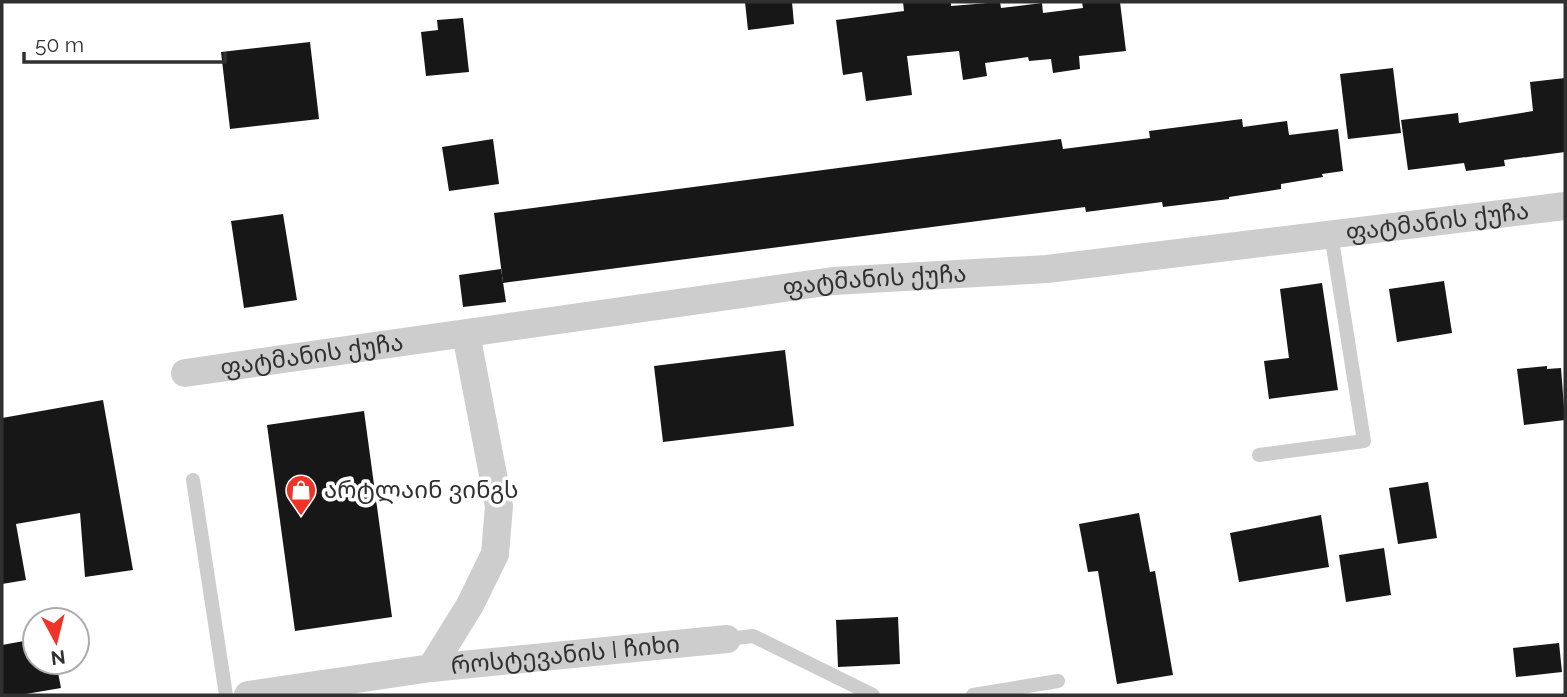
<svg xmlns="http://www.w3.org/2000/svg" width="1567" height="697" viewBox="0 0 1567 697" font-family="Raleway,'Noto Sans Georgian',sans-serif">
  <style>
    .building { fill: #171717 }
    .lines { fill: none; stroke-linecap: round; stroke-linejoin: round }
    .service { stroke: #cdcdcd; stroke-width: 14 }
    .minor { stroke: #cdcdcd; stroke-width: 28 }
    .labels { text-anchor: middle; stroke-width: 7; stroke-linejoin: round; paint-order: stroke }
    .street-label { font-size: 24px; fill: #303030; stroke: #fff }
    .poi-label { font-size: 24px; fill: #303030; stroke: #fff; text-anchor: start }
  </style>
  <rect width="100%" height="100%" fill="#fff"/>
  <!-- building -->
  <g class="building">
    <path d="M 745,2 L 792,2 L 794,24 L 748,30 Z"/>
    <path d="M 903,2 L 951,2 L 951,6 L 1000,2 L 1001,8 L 1042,3 L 1043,13 L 1083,8 L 1082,2 L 1120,2 L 1126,51 L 1079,56 L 1080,69 L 1053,73 L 1051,59 L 1029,61 L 1028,57 L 985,63 L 987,76 L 963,80 L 959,51 L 907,56 L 912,95 L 866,101 L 862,72 L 843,75 L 836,20 L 904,11 Z"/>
    <path d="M 463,18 L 469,72 L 426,76 L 421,32 L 438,30 L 437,20 Z"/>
    <path d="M 310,42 L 319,119 L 230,129 L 221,52 Z"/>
    <path d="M 1393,68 L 1401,133 L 1348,139 L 1340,74 Z"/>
    <path d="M 1565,78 L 1565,152 L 1504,160 L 1505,166 L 1466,171 L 1464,163 L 1408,170 L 1401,120 L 1458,113 L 1459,123 L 1533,111 L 1530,82 Z"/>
    <path d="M 1242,119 L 1243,127 L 1287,121 L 1289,135 L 1338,129 L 1343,171 L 1322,174 L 1323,177 L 1281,184 L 1281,189 L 1229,197 L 1229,199 L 1163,207 L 1162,202 L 1086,212 L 1085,207 L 503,283 L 494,213 L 1061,139 L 1063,149 L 1150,138 L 1149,131 Z"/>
    <path d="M 493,139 L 499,184 L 449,191 L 442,147 Z"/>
    <path d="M 283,214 L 297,300 L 244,308 L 231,221 Z"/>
    <path d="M 501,269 L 506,302 L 463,307 L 459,275 Z"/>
    <path d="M 1444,281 L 1452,333 L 1397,342 L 1389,289 Z"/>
    <path d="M 1322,283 L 1338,390 L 1269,399 L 1264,361 L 1289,358 L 1280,289 Z"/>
    <path d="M 785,350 L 794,426 L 663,442 L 654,366 Z"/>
    <path d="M 1547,366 L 1547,369 L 1561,368 L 1565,420 L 1524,425 L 1517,369 Z"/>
    <path d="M 103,400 L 133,570 L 85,577 L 80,513 L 16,524 L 26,580 L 2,584 L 2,418 Z"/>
    <path d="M 364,411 L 392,617 L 295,631 L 267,425 Z"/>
    <path d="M 1428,482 L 1437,538 L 1398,544 L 1389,488 Z"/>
    <path d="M 1139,513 L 1150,572 L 1155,571 L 1173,675 L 1117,684 L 1098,571 L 1088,572 L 1079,524 Z"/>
    <path d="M 1321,515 L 1329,567 L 1239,582 L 1230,533 Z"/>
    <path d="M 1384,548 L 1391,595 L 1346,602 L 1339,555 Z"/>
    <path d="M 898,617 L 900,664 L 838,667 L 836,620 Z"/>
    <path d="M 35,639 L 35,662 L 56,662 L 61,688 L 20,695 L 2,695 L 2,645 Z"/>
    <path d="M 1559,643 L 1562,672 L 1516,677 L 1513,648 Z"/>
  </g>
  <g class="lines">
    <!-- service -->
    <g class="service">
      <path d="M 1259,455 L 1364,441 L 1331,234"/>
      <path d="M 193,480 L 226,695"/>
      <path d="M 727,639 L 753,636 L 873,695"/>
      <path d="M 973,695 L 1058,681"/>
    </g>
    <!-- minor -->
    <g class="minor">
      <path id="s1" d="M 185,373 L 833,281 L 1047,269 L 1565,206"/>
      <path d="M 431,668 L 470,605 L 495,554 L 499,506 L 466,334"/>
      <path id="s2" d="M 248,695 L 431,668 L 727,639"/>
    </g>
  </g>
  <!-- icons -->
  <defs>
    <g id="shop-pin" transform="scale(1.575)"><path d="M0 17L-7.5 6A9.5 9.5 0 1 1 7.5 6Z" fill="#f03328" stroke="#fff"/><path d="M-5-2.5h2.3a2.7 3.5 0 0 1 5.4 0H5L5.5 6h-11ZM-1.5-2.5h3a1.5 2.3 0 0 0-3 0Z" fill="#fff"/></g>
  </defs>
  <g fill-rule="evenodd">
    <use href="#shop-pin" x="301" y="490"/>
  </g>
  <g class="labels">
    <!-- street labels -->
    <g class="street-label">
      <text dy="8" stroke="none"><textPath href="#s1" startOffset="1262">ფატმანის ქუჩა</textPath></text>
      <text dy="8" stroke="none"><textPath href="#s1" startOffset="696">ფატმანის ქუჩა</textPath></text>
      <text dy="8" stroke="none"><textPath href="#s1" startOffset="128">ფატმანის ქუჩა</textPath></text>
      <text dy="8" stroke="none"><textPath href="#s2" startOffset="320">როსტევანის I ჩიხი</textPath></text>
    </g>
    <!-- poi labels -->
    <g class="poi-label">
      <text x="324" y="498">არტლაინ ვინგს</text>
    </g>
  </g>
  <!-- border -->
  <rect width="1567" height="697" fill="none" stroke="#303030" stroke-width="7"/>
  <!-- north arrow -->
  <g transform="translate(56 641) rotate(173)"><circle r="33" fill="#ffffff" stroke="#acacac" stroke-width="2"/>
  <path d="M0-5L12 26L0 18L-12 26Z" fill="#f03328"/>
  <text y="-10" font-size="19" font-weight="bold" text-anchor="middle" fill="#303030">N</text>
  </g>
  <!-- scale -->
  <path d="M24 52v10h201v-10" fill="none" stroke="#303030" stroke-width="3.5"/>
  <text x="35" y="52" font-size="21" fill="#303030" stroke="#ffffff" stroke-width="5" paint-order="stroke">50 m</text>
</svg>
